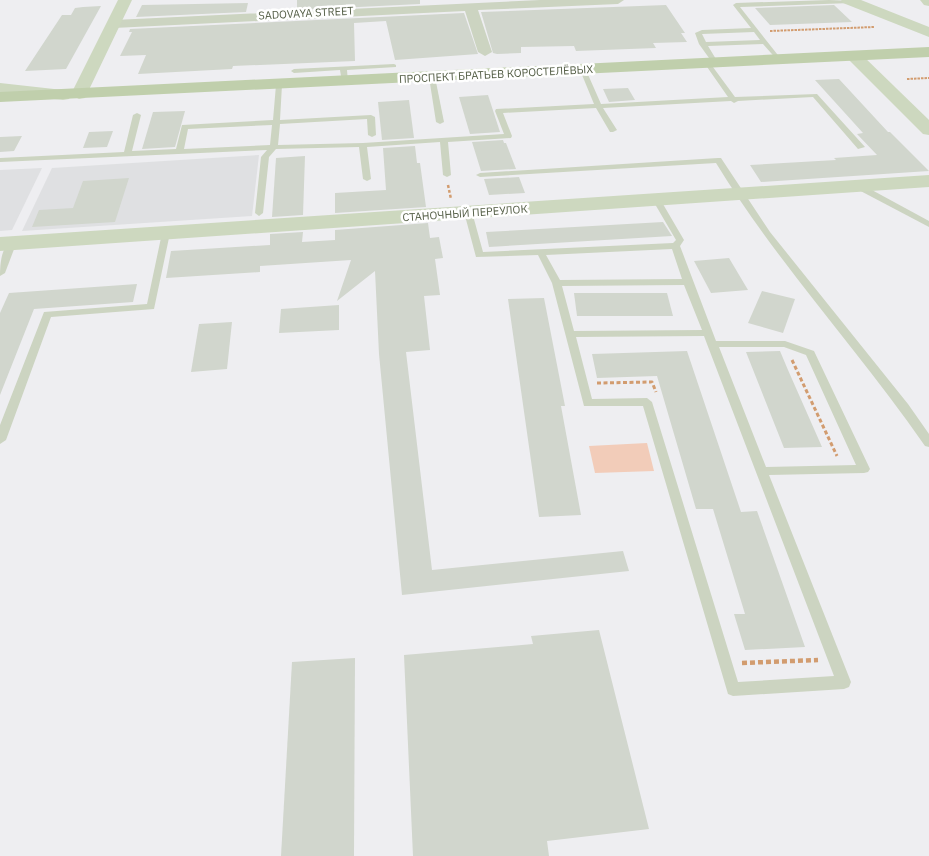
<svg xmlns="http://www.w3.org/2000/svg" width="929" height="856" viewBox="0 0 929 856" font-family="'IBM Plex Sans',sans-serif">
  <style>
    .education { fill: #dfe0e2 }
    .green { fill: #f2ccb9 }
    .building { fill: #d1d6cd }
    .lines { fill: none; stroke-linecap: round; stroke-linejoin: round }
    .path-far3 { stroke: #d29c6f; stroke-width: 2; stroke-dasharray: 2.5 1; stroke-linecap: butt }
    .path-far2 { stroke: #d29c6f; stroke-width: 2.5; stroke-dasharray: 3 2; stroke-linecap: butt }
    .path-far1 { stroke: #d29c6f; stroke-width: 3; stroke-dasharray: 4 2.5; stroke-linecap: butt }
    .path { stroke: #d29c6f; stroke-width: 4.5; stroke-dasharray: 5 3; stroke-linecap: butt }
    .lane { fill: #ccd4c1; fill-rule: evenodd }
    .street { fill: #ccd4c1; fill-rule: evenodd }
    .secondary { fill: #cdd8bf; fill-rule: evenodd }
    .primary { fill: #c0cfac; fill-rule: evenodd }
    .labels { text-anchor: middle; stroke-width: 5; stroke-linejoin: round; paint-order: stroke }
    .far-street-label { font-size: 11px; fill: #535d45; stroke: #fff }
  </style>
  <rect width="100%" height="100%" fill="#eeeef1"/>
  <!-- education -->
  <g class="education">
    <path d="M 259,155 L 252,216 L 22,231 L 52,168 Z"/>
    <path d="M 42,168 L 12,230 L 0,231 L 0,170 Z"/>
  </g>
  <!-- green -->
  <path class="green" d="M 647,443 L 654,471 L 595,473 L 589,446 Z"/>
  <!-- building -->
  <g class="building">
    <path d="M 297,0 L 420,0 L 420,4 L 297,10 Z"/>
    <path d="M 248,3 L 246,12 L 136,17 L 142,5 Z"/>
    <path d="M 666,5 L 685,33 L 681,33 L 687,42 L 653,43 L 656,48 L 576,51 L 574,46 L 521,47 L 521,53 L 497,54 L 493,53 L 481,12 Z"/>
    <path d="M 834,5 L 852,22 L 770,25 L 755,8 Z"/>
    <path d="M 101,6 L 66,69 L 25,71 L 62,15 L 71,15 L 75,8 L 83,7 Z"/>
    <path d="M 464,13 L 478,54 L 395,60 L 386,21 L 354,23 L 355,61 L 233,66 L 232,69 L 138,74 L 146,55 L 120,56 L 132,32 L 129,32 L 130,29 Z"/>
    <path d="M 839,79 L 888,132 L 890,132 L 929,171 L 761,182 L 750,165 L 836,160 L 834,158 L 877,155 L 857,134 L 863,133 L 815,80 Z"/>
    <path d="M 628,88 L 635,100 L 609,102 L 603,89 Z"/>
    <path d="M 488,95 L 500,132 L 470,134 L 459,97 Z"/>
    <path d="M 409,100 L 414,138 L 382,140 L 378,102 Z"/>
    <path d="M 185,111 L 175,147 L 142,149 L 153,112 Z"/>
    <path d="M 113,131 L 107,147 L 83,148 L 89,132 Z"/>
    <path d="M 22,136 L 14,151 L 0,152 L 0,137 Z"/>
    <path d="M 503,140 L 504,143 L 506,143 L 516,169 L 481,171 L 472,142 Z"/>
    <path d="M 415,146 L 417,163 L 420,163 L 426,207 L 335,213 L 335,193 L 386,190 L 383,148 Z"/>
    <path d="M 305,156 L 303,215 L 272,217 L 276,158 Z"/>
    <path d="M 519,177 L 525,193 L 489,195 L 484,179 Z"/>
    <path d="M 129,178 L 115,222 L 32,227 L 39,210 L 73,208 L 83,181 Z"/>
    <path d="M 663,222 L 672,236 L 489,247 L 486,232 Z"/>
    <path d="M 428,223 L 430,238 L 439,237 L 443,258 L 435,259 L 440,295 L 424,296 L 430,350 L 406,352 L 432,570 L 623,551 L 629,571 L 402,595 L 379,354 L 375,271 L 337,301 L 351,260 L 260,266 L 260,272 L 166,278 L 171,251 L 270,245 L 270,234 L 303,232 L 302,242 L 335,240 L 335,230 Z"/>
    <path d="M 729,258 L 748,290 L 711,293 L 694,261 Z"/>
    <path d="M 137,284 L 133,302 L 34,309 L 0,395 L 0,313 L 9,293 Z"/>
    <path d="M 762,291 L 795,299 L 783,333 L 748,323 Z"/>
    <path d="M 574,293 L 667,293 L 673,316 L 577,316 Z"/>
    <path d="M 544,298 L 565,406 L 561,406 L 581,515 L 539,517 L 508,299 Z"/>
    <path d="M 339,305 L 339,330 L 279,333 L 281,309 Z"/>
    <path d="M 232,322 L 227,369 L 191,372 L 199,324 Z"/>
    <path d="M 687,351 L 741,512 L 757,511 L 805,647 L 745,650 L 734,614 L 745,614 L 713,509 L 696,509 L 657,376 L 597,378 L 592,354 Z"/>
    <path d="M 780,351 L 788,370 L 822,447 L 784,448 L 746,352 Z"/>
    <path d="M 599,630 L 649,829 L 547,841 L 549,856 L 413,856 L 404,655 L 533,644 L 531,636 Z"/>
    <path d="M 355,658 L 354,856 L 281,856 L 292,662 Z"/>
  </g>
  <g class="lines">
    <!-- path-far3 -->
    <g class="path-far3">
      <path d="M 770,31 L 874,27"/>
      <path d="M 907,79 L 929,78"/>
    </g>
    <!-- path-far2 -->
    <path class="path-far2" d="M 448,185 L 451,199"/>
    <!-- path-far1 -->
    <g class="path-far1">
      <path d="M 792,360 L 837,456"/>
      <path d="M 597,383 L 652,382 L 656,392"/>
    </g>
    <!-- path -->
    <path class="path" d="M 742,663 L 818,660"/>
    <!-- lane -->
    <g class="lane">
      <path d="M 829,0 L 854,1 L 851,3 L 740,7 L 781,59 L 782,60 L 779,62 L 763,44 L 708,46 L 719,64 L 714,65 L 699,44 L 695,33 L 702,30 L 751,28 L 733,5 L 736,3 ZM 754,32 L 760,40 L 706,42 L 702,34 Z"/>
      <path d="M 708,62 L 710,63 L 735,97 L 817,94 L 865,147 L 858,149 L 813,97 L 738,101 L 734,103 L 731,101 L 603,108 L 617,130 L 613,132 L 610,132 L 596,108 L 503,113 L 512,136 L 511,138 L 448,142 L 451,175 L 447,177 L 443,175 L 440,142 L 367,147 L 371,179 L 367,181 L 363,179 L 359,147 L 276,149 L 269,157 L 263,213 L 259,216 L 255,213 L 261,157 L 267,150 L 0,162 L 0,158 L 124,152 L 133,115 L 137,113 L 141,115 L 132,151 L 176,149 L 182,125 L 273,120 L 276,85 L 279,83 L 282,85 L 280,120 L 371,115 L 375,117 L 376,135 L 372,137 L 368,135 L 367,119 L 280,124 L 278,145 L 363,143 L 504,134 L 495,111 L 496,109 L 594,104 L 580,70 L 583,68 L 586,70 L 601,104 L 728,97 L 705,64 ZM 272,125 L 270,145 L 184,149 L 188,129 Z"/>
      <path d="M 394,64 L 396,65 L 396,67 L 347,70 L 348,82 L 345,84 L 342,82 L 340,70 L 294,73 L 291,71 L 294,69 Z"/>
      <path d="M 432,75 L 435,77 L 444,122 L 440,124 L 436,122 L 429,77 Z"/>
      <path d="M 718,158 L 721,158 L 770,232 L 908,404 L 929,434 L 929,447 L 925,446 C 858,349 777,263 716,163 L 480,177 L 476,175 L 480,173 Z"/>
      <path d="M 853,183 L 859,183 L 929,221 L 929,227 L 853,187 Z"/>
      <path d="M 656,196 L 660,199 L 684,240 L 680,246 L 716,341 L 785,341 L 814,351 L 870,469 L 868,472 L 864,473 L 769,475 L 851,682 L 849,687 L 844,689 L 733,696 L 728,694 L 643,406 L 584,406 L 552,283 L 538,255 L 476,257 L 464,212 L 468,209 L 472,212 L 483,252 L 673,243 L 676,240 L 652,199 ZM 672,249 L 682,279 L 560,280 L 546,255 ZM 684,285 L 702,330 L 574,331 L 562,286 ZM 704,336 L 707,344 L 834,676 L 738,682 L 652,402 L 647,398 L 592,399 L 576,337 ZM 719,347 L 784,347 L 806,355 L 856,465 L 766,467 Z"/>
      <path d="M 166,230 L 170,233 L 154,309 L 51,317 L 6,440 L 0,444 L 0,425 L 44,312 L 147,304 L 162,233 Z"/>
      <path d="M 12,241 L 16,244 L 5,273 L 0,276 C 0,265 1,246 12,241 Z"/>
    </g>
    <!-- street -->
    <path class="street" d="M 540,0 L 624,0 L 618,4 L 478,10 L 492,52 L 485,56 L 478,52 L 465,11 L 114,28 L 108,24 L 114,20 Z"/>
    <!-- secondary -->
    <g class="secondary">
      <path d="M 118,0 L 132,0 L 85,98 L 79,99 L 71,95 L 69,99 L 63,100 L 0,93 L 0,83 L 63,90 L 71,94 Z"/>
      <path d="M 841,0 L 861,0 L 929,27 L 929,37 L 843,3 Z"/>
      <path d="M 920,0 L 929,0 L 929,6 L 924,5 Z"/>
      <path d="M 855,52 L 861,54 L 929,120 L 929,135 L 923,134 L 849,60 L 847,57 L 849,54 Z"/>
      <path d="M 929,175 L 929,187 L 0,251 L 0,237 Z"/>
    </g>
    <!-- primary -->
    <path class="primary" d="M 929,47 L 929,57 L 0,102 L 0,92 Z"/>
  </g>
  <g class="labels">
    <!-- far-street labels -->
    <g class="far-street-label">
      <text transform="translate(306 13) rotate(-3)" y="4">SADOVAYA STREET</text>
      <text transform="translate(496 74) rotate(-3)" y="4">ПРОСПЕКТ БРАТЬЕВ КОРОСТЕЛЁВЫХ</text>
      <text transform="translate(465 213) rotate(-4)" y="4">СТАНОЧНЫЙ ПЕРЕУЛОК</text>
    </g>
  </g>
</svg>
